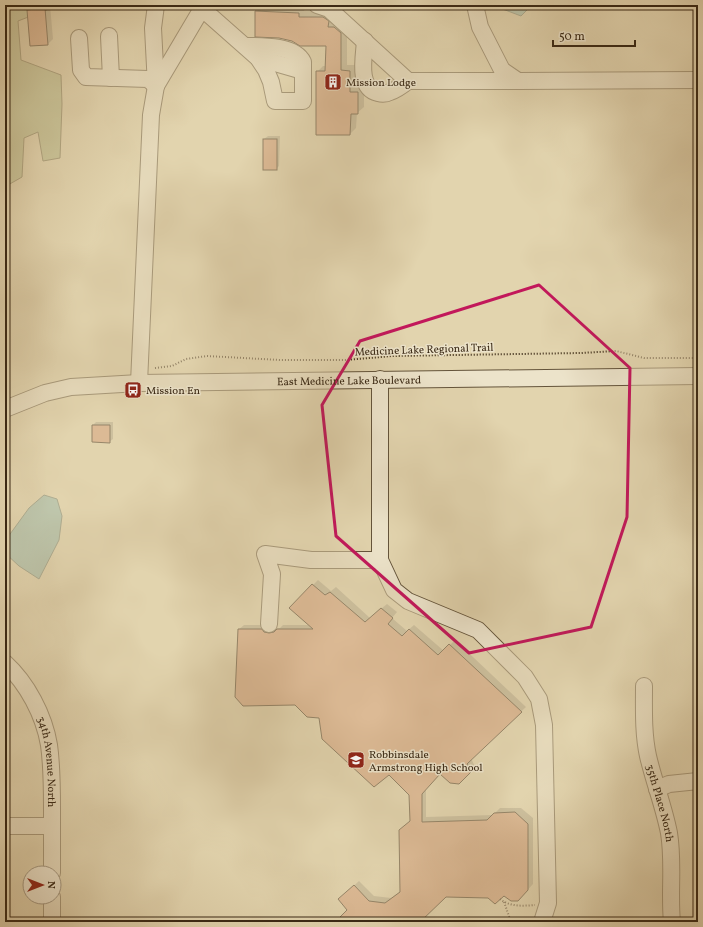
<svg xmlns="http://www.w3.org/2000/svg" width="703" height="927" viewBox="0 0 703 927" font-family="Vollkorn,serif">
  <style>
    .green { fill: #b5bc89; stroke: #78724f }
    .water { fill: #95b8aa; stroke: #717f6e }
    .shadow { fill: #0003 }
    .building { fill: #d69b76; stroke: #3a2915 }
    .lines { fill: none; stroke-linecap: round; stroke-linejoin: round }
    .minor-casing { stroke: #64543b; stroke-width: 18 }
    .path { stroke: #3a2915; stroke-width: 2; stroke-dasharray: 1 2; stroke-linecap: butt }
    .minor { stroke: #ece3ca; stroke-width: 16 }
    .marked { fill: none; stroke: #c2185b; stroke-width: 3; stroke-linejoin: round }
    .labels { text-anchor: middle; stroke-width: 3; stroke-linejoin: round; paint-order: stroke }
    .poi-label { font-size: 11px; fill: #3a2915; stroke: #ece3ca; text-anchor: start }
    .street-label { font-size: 11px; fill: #3a2915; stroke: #ece3ca }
  </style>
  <rect width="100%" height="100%" fill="#e2d4ae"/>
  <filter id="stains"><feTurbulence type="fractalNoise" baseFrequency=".005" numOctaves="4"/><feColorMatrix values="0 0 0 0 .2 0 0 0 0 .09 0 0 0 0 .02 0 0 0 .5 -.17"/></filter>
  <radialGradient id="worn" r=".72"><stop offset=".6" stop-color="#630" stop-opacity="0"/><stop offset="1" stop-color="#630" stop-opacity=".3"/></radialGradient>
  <!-- green -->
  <path class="green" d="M 5,5 L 49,5 L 49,9 L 18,21 L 21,60 L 61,75 L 62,104 L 60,158 L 43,161 L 38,132 L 24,138 L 22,177 L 8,185 L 5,119 Z"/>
  <!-- water -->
  <g class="water">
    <path d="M 492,5 L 532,5 L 521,16 Z"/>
    <path d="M 44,495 L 57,499 L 62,516 L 59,540 L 39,579 L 19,566 L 5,553 L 5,541 L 29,508 Z"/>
  </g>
  <!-- shadow -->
  <g class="shadow">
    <path d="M 33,5 L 50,5 L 53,39 L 48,44 L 28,10 Z"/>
    <path d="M 263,5 L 305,7 L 304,11 L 330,11 L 347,26 L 347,65 L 356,65 L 356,86 L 364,86 L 364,107 L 357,113 L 356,128 L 350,134 L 317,134 L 317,72 L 323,66 L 326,66 L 327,45 L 256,12 Z"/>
    <path d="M 268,136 L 280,136 L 279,166 L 276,169 L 264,139 Z"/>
    <path d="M 96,422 L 113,422 L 113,439 L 109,442 L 93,425 Z"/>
    <path d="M 318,580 L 331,591 L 336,587 L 370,618 L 387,604 L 397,612 L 392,618 L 407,631 L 414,625 L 444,651 L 455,640 L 526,707 L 471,758 L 475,767 L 459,783 L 440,773 L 426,788 L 426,817 L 493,815 L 500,808 L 521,808 L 533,818 L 533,884 L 523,895 L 504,894 L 488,897 L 446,896 L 419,922 L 337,922 L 348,910 L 345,894 L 359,881 L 374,896 L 391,898 L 401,891 L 400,830 L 411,820 L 410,794 L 389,774 L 320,718 L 238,630 L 244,625 L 267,625 L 274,629 L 280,628 L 283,625 L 309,625 L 290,608 Z"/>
  </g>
  <!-- building -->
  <g class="building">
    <path d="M 45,8 L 48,45 L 30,46 L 27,10 Z"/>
    <path d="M 255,11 L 299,13 L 299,17 L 323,17 L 329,21 L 328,27 L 334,27 L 341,33 L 341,70 L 350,71 L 350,92 L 358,92 L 358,114 L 351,114 L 350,135 L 316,135 L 316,71 L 325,71 L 326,46 L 300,46 L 292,41 L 279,38 L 255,37 Z"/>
    <rect x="263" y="139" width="14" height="31"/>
    <path d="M 92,425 L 110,425 L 110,443 L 92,442 Z"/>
    <path d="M 312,584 L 325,595 L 330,592 L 365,622 L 381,608 L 393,618 L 388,624 L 402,636 L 409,629 L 438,655 L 449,644 L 522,712 L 467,764 L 471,772 L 459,784 L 450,783 L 440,774 L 422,794 L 422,822 L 487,820 L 494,813 L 515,812 L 528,824 L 528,890 L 518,901 L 511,901 L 504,896 L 495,904 L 488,898 L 446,897 L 420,922 L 335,922 L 347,910 L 338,899 L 354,885 L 369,901 L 385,903 L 400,892 L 399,830 L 410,821 L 409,795 L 389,775 L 374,787 L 322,739 L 319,718 L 307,717 L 295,705 L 243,706 L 235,697 L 238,629 L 262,629 L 264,632 L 269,633 L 274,632 L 277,629 L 313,629 L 289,608 Z"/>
  </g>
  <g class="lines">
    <!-- minor casing -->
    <g class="minor-casing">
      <g id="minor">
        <path d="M 198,5 L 258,58 L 266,70 L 271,82 L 275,101 L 303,101 L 303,62 C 295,45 261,46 245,46"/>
        <path d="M 317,5 L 329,9 L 408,81 L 518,81"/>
        <path d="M 475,5 L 480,27 L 502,70 L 518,81 L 698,80"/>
        <path d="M 109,36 L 111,78"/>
        <path d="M 79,38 L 81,70 L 86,77 L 148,79 L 156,86"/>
        <path d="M 365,41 C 364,57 357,88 378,93 C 382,94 386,94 390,92 C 396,90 403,85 408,81"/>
        <path d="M 258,58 L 303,71"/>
        <path d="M 156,86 L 153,28 L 156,5"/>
        <path d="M 380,379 L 380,560 L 394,590 L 408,601 L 478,630 L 525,677 L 539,699 L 544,725 L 548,903 L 542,922"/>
        <path d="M 139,383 L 151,115 L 156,86 L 204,5"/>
        <path id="s1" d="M 5,409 L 45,393 L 71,387 L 139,383 L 698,376"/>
        <path d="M 269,624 L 272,574 L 265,554 L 311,560 L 380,560"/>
        <path id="s2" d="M 5,663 C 27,683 44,715 49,745 C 52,766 52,788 52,809 C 52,830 52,852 52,873"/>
        <path id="s3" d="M 644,686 C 644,709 643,733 648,756 C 654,782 664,807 669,833 C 674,863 669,893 672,922"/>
        <path d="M 657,789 L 669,784 L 698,781"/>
        <path d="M 5,826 L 52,826"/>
        <path d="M 52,897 L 52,922"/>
      </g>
    </g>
    <!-- path -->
    <g class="path">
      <path d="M 155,368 L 172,366 L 186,359 L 207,356 L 280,360 L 346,360 L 392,356 L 581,353 L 616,351 L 644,358 L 698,358"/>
      <path d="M 500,899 C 510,907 523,906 535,905"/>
      <path d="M 504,902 L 511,922"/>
    </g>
    <!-- minor -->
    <use href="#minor" class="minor"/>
  </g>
  <!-- marked area -->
  <path d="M0 0H703V927H0ZM 539,285 L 630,368 L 627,517 L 591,627 L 469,653 L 336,536 L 322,405 L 360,341 Z" fill="#e2d4ae" fill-opacity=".55" fill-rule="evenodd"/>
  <path class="marked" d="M 539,285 L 630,368 L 627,517 L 591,627 L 469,653 L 336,536 L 322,405 L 360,341 Z"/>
  <!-- icons -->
  <defs>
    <g id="building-square" transform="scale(0.9)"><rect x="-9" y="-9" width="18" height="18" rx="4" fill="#8f2418" stroke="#ece3ca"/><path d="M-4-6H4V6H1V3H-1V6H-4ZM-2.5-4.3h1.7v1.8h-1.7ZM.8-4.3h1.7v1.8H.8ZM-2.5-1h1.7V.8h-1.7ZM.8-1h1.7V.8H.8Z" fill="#fff"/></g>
    <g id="bus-square" transform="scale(0.9)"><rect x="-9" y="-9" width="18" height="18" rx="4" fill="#8f2418" stroke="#ece3ca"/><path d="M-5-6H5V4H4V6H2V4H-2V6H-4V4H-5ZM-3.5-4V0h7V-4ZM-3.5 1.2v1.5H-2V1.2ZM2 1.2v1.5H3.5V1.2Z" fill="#fff"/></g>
    <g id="school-square" transform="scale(0.9)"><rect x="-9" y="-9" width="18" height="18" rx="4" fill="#8f2418" stroke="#ece3ca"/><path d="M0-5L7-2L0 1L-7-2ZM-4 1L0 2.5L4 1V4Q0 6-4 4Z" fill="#fff"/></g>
  </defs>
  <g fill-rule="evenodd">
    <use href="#building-square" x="333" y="82"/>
    <use href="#bus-square" x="133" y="390"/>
    <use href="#school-square" x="356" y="760"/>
  </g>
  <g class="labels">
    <!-- poi labels -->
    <g class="poi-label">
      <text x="346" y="86">Mission Lodge</text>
      <text x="146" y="394">Mission En</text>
      <text x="369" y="758">Robbinsdale<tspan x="369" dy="13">Armstrong High School</tspan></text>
    </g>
    <!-- street labels -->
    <g class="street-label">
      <text transform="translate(424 349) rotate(-2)" y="4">Medicine Lake Regional Trail</text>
      <text dy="4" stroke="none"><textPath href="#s1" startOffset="348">East Medicine Lake Boulevard</textPath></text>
      <text dy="4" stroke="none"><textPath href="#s2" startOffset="111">34th Avenue North</textPath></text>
      <text dy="4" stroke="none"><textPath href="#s3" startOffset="119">35th Place North</textPath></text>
    </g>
  </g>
  <!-- margin -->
  <rect width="703" height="927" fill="none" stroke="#e2d4ae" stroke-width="20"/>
  <rect x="6" y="6" width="691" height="915" fill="none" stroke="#3a2915" stroke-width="2"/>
  <rect x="10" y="10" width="683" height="907" fill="none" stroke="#3a2915"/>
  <!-- north arrow -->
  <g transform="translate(42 885) rotate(90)"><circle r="19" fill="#ece3ca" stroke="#a59982"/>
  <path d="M0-3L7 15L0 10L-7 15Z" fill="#8f2418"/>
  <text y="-6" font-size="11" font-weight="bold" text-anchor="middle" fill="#3a2915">N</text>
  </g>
  <!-- scale -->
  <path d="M553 40v6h82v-6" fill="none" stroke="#3a2915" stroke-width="2"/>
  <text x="559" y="40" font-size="12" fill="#3a2915" stroke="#ece3ca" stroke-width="3" paint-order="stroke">50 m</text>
  <rect width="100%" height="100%" filter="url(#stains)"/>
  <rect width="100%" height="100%" fill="url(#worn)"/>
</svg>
